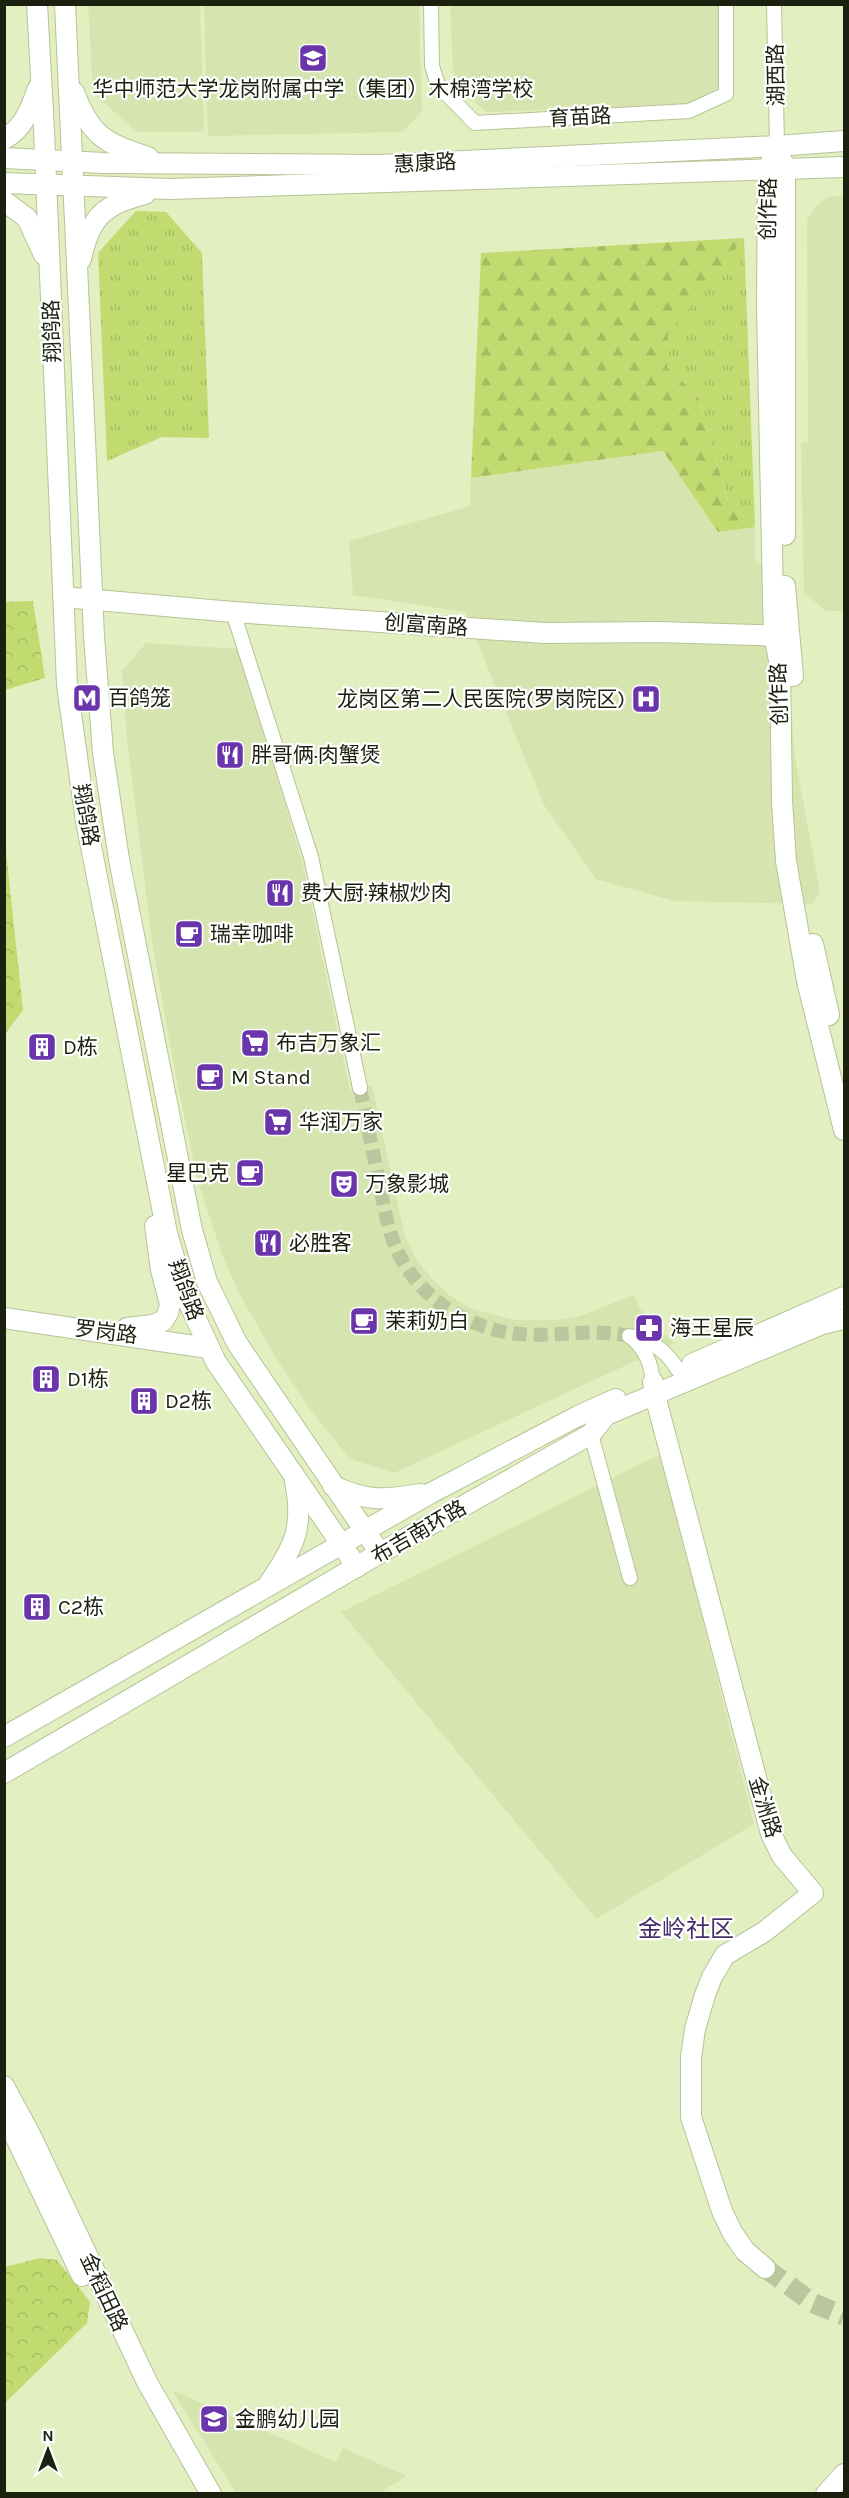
<svg xmlns="http://www.w3.org/2000/svg" width="849" height="2498" viewBox="0 0 849 2498" font-family="Karla,'Noto Sans SC',sans-serif">
  <style>
    .built { fill: #d6e5b0 }
    .grass { fill: url(#grass-tufts) }
    .forest { fill: url(#forest-firs) }
    .park { fill: url(#park-crowns) }
    .lines { fill: none; stroke-linecap: round; stroke-linejoin: round }
    .street-tunnel { stroke: #bac69d; stroke-width: 14; stroke-dasharray: 14 7; stroke-linecap: butt }
    .secondary-tunnel { stroke: #bac69d; stroke-width: 20; stroke-dasharray: 20 10; stroke-linecap: butt }
    .street-casing { stroke: #b7c396; stroke-width: 16 }
    .secondary-casing { stroke: #b7c396; stroke-width: 22 }
    .street { stroke: #fff; stroke-width: 14 }
    .secondary { stroke: #fff; stroke-width: 20 }
    .labels { text-anchor: middle; stroke-width: 4.5; stroke-linejoin: round; paint-order: stroke }
    .street-label { font-size: 21px; fill: #1c200f; stroke: #fff }
    .poi-label { font-size: 21px; fill: #1c200f; stroke: #fff; text-anchor: start }
    .quarter-label { font-size: 24px; fill: #462e69; stroke: #fff }
  </style>
  <defs>
    <pattern id="grass-tufts" width="24" height="20" patternUnits="userSpaceOnUse" patternTransform="scale(1.5)"><rect width="24" height="20" fill="#c2db71"/><path d="M3 7l-1-3M5 7V3M7 7l1-3M15 17l-1-3M17 17v-4M19 17l1-3" fill="none" stroke="#a6bc61"/></pattern>
    <pattern id="forest-firs" width="22" height="20" patternUnits="userSpaceOnUse" patternTransform="scale(1.5)"><rect width="22" height="20" fill="#c2db71"/><path d="M5 1l3.5 6h-7zM16 11l3.5 6h-7z" fill="#a6bc61"/></pattern>
    <pattern id="park-crowns" width="20" height="18" patternUnits="userSpaceOnUse" patternTransform="scale(1.5)"><rect width="20" height="18" fill="#c2db71"/><path d="M2 6a3 3 0 1 1 6 0M12 15a3 3 0 1 1 6 0" fill="none" stroke="#a6bc61"/></pattern>
  </defs>
  <rect width="100%" height="100%" fill="#e2efc0"/>
  <!-- built -->
  <g class="built">
    <path d="M 88,5 L 200,5 L 204,132 L 137,132 L 93,93 Z"/>
    <path d="M 204,5 L 419,5 L 422,111 L 403,132 L 208,136 Z"/>
    <path d="M 450,5 L 719,5 L 720,87 L 687,105 L 486,112 L 462,91 L 453,71 Z"/>
    <path d="M 830,196 L 844,196 L 844,611 L 826,611 L 804,593 L 801,444 L 808,442 L 807,220 L 817,205 Z"/>
    <path d="M 663,451 L 718,532 L 755,527 L 755,560 L 769,572 L 786,642 L 795,757 L 820,892 L 813,904 L 674,901 L 596,879 L 544,805 L 465,612 L 353,595 L 349,541 L 470,506 L 471,478 Z"/>
    <path d="M 146,643 L 240,649 L 303,865 L 350,1090 L 372,1085 L 400,1215 L 406,1238 L 417,1260 L 432,1279 L 449,1295 L 470,1308 L 514,1320 L 559,1320 L 580,1316 L 634,1295 L 640,1309 L 674,1343 L 394,1473 L 350,1459 L 310,1409 L 274,1355 L 239,1293 L 223,1257 L 198,1182 L 176,1077 L 152,942 L 127,739 L 122,671 Z"/>
    <path d="M 661,1454 L 754,1824 L 596,1919 L 341,1612 Z"/>
    <path d="M 172,2390 L 336,2462 L 343,2448 L 407,2476 L 379,2493 L 236,2493 Z"/>
  </g>
  <!-- grass -->
  <g class="grass">
    <path d="M 136,211 L 166,212 L 202,253 L 209,438 L 162,437 L 107,461 L 98,253 Z"/>
    <path d="M 744,238 L 755,527 L 728,502 L 698,396 L 667,367 L 667,335 Z"/>
  </g>
  <!-- forest -->
  <path class="forest" d="M 744,238 L 668,335 L 667,367 L 698,396 L 728,502 L 755,527 L 718,532 L 663,451 L 471,478 L 481,253 Z"/>
  <!-- park -->
  <g class="park">
    <path d="M 33,601 L 45,678 L 5,690 L 5,602 Z"/>
    <path d="M 5,842 L 23,1010 L 5,1034 L 4,1034 Z"/>
    <path d="M 40,2258 L 57,2260 L 90,2302 L 87,2323 L 5,2403 L 5,2267 Z"/>
  </g>
  <g class="lines">
    <!-- street-tunnel -->
    <path class="street-tunnel" d="M 360,1088 C 366,1118 372,1147 378,1177 C 383,1199 386,1223 394,1243 C 414,1293 459,1325 511,1333 C 551,1339 587,1327 629,1336"/>
    <!-- secondary-tunnel -->
    <path class="secondary-tunnel" d="M 765,2268 L 813,2303 L 844,2316"/>
    <!-- street casing -->
    <g class="street-casing">
      <g id="street">
        <path d="M 431,4 L 432,66 L 438,85 L 475,123 L 689,111 L 726,94 L 726,4"/>
        <path d="M 774,4 L 777,146"/>
        <path d="M 233,612 L 311,857 L 360,1088"/>
        <path d="M 629,1336 C 652,1341 666,1350 678,1370"/>
        <path d="M 631,1337 C 646,1350 651,1363 653,1382"/>
        <path d="M 591,1434 L 630,1578"/>
      </g>
    </g>
    <!-- secondary casing -->
    <g class="secondary-casing">
      <g id="secondary">
        <path d="M 37,4 L 44,130 L 67,685 L 86,821 L 167,1233 L 185,1295 L 216,1362 L 357,1567"/>
        <path d="M 65,4 L 94,636 L 103,753 L 119,859 L 192,1230 L 207,1282 L 237,1343 L 380,1553"/>
        <path d="M 74,92 C 90,135 105,144 148,157"/>
        <path d="M 4,139 C 24,128 31,108 38,88"/>
        <path d="M 777,146 L 768,171 L 767,307 L 773,599 L 774,635 L 780,665 L 782,801 L 786,861 L 807,981 L 844,1130"/>
        <path d="M 777,146 L 785,170 L 785,535"/>
        <path d="M 4,158 L 104,163 L 380,165 L 777,146 L 844,141"/>
        <path d="M 4,183 L 170,189 L 844,167"/>
        <path d="M 4,201 L 27,218 L 44,255"/>
        <path d="M 81,259 C 90,217 104,204 145,194"/>
        <path d="M 785,586 L 793,676"/>
        <path d="M 63,597 L 233,612 L 544,633 L 658,632 L 787,636"/>
        <path d="M 813,944 L 829,1015"/>
        <path d="M 4,1318 L 208,1348"/>
        <path d="M 127,1328 L 152,1325 L 163,1321 L 168,1313 L 170,1304 L 161,1270 L 155,1226"/>
        <path d="M 692,1364 L 844,1297"/>
        <path d="M 653,1382 L 658,1407 L 771,1834 L 782,1856 L 813,1893 L 764,1932 L 725,1955 L 712,1977 L 705,1995 L 695,2029 L 691,2057 L 691,2117 L 722,2211 L 732,2232 L 745,2251 L 765,2268"/>
        <path d="M 333,1486 C 369,1502 383,1500 421,1494"/>
        <path d="M 270,1582 C 295,1546 304,1526 295,1482"/>
        <path d="M 4,1737 L 431,1493 L 578,1416 L 616,1399"/>
        <path d="M 4,1773 L 380,1553 L 591,1434 L 606,1415 L 822,1324 L 844,1319"/>
        <path d="M 4,2086 L 30,2134 L 147,2382 L 211,2494"/>
        <path d="M 4,2113 L 82,2276"/>
        <path d="M 826,2494 L 844,2474"/>
      </g>
    </g>
    <!-- street -->
    <use href="#street" class="street"/>
    <!-- secondary -->
    <use href="#secondary" class="secondary"/>
  </g>
  <!-- icons -->
  <defs>
    <g id="school-square" transform="scale(1.5)"><rect x="-9" y="-9" width="18" height="18" rx="4" fill="#6a34ab" stroke="#fff"/><path d="M0-5L7-2L0 1L-7-2ZM-4 1L0 2.5L4 1V4Q0 6-4 4Z" fill="#fff"/></g>
    <g id="metro-square" transform="scale(1.5)"><rect x="-9" y="-9" width="18" height="18" rx="4" fill="#6a34ab" stroke="#fff"/><path d="M-5.5 5V-5H-3L0 0L3-5H5.5V5H3V-.5L0 4L-3-.5V5Z" fill="#fff"/></g>
    <g id="hospital-square" transform="scale(1.5)"><rect x="-9" y="-9" width="18" height="18" rx="4" fill="#6a34ab" stroke="#fff"/><path d="M-5-5h3v3.5h4V-5h3V5h-3V1.5h-4V5h-3Z" fill="#fff"/></g>
    <g id="restaurant-square" transform="scale(1.5)"><rect x="-9" y="-9" width="18" height="18" rx="4" fill="#6a34ab" stroke="#fff"/><path d="M-5-6h1v4h1v-4h1v4h1v-4h1v5L-1.5 .5V6h-2V.5L-5-1ZM5-6V6H3V1.5H1.5Q1.5-4 5-6Z" fill="#fff"/></g>
    <g id="cafe-square" transform="scale(1.5)"><rect x="-9" y="-9" width="18" height="18" rx="4" fill="#6a34ab" stroke="#fff"/><path d="M-5.5-4.5H6V0H3Q3 3.5 0 3.5H-2.5Q-5.5 3.5-5.5 0ZM3-3.2v2h1.7v-2ZM-6 4.5H4V6H-6Z" fill="#fff"/></g>
    <g id="supermarket-square" transform="scale(1.5)"><rect x="-9" y="-9" width="18" height="18" rx="4" fill="#6a34ab" stroke="#fff"/><path d="M-6-5.5h2.5l.6 2H6L4.5 2H-2.5L-4.4-4H-6ZM-1.5 3.2a1.3 1.3 0 1 0 .1 0ZM3 3.2a1.3 1.3 0 1 0 .1 0Z" fill="#fff"/></g>
    <g id="building-square" transform="scale(1.5)"><rect x="-9" y="-9" width="18" height="18" rx="4" fill="#6a34ab" stroke="#fff"/><path d="M-4-6H4V6H1V3H-1V6H-4ZM-2.5-4.3h1.7v1.8h-1.7ZM.8-4.3h1.7v1.8H.8ZM-2.5-1h1.7V.8h-1.7ZM.8-1h1.7V.8H.8Z" fill="#fff"/></g>
    <g id="theatre-square" transform="scale(1.5)"><rect x="-9" y="-9" width="18" height="18" rx="4" fill="#6a34ab" stroke="#fff"/><path d="M-5-5.5Q0-4 5-5.5V0Q5 5 0 6Q-5 5-5 0ZM-3.3-2.5H-1v1.5H-3.3ZM1-2.5H3.3v1.5H1ZM-2.8 1Q0 5.5 2.8 1Z" fill="#fff"/></g>
    <g id="pharmacy-square" transform="scale(1.5)"><rect x="-9" y="-9" width="18" height="18" rx="4" fill="#6a34ab" stroke="#fff"/><path d="M-2-6h4v4h4v4h-4v4h-4v-4h-4v-4h4Z" fill="#fff"/></g>
  </defs>
  <g fill-rule="evenodd">
    <use href="#school-square" x="313" y="58"/>
    <use href="#metro-square" x="87" y="698"/>
    <use href="#hospital-square" x="646" y="699"/>
    <use href="#restaurant-square" x="230" y="755"/>
    <use href="#restaurant-square" x="280" y="893"/>
    <use href="#cafe-square" x="189" y="934"/>
    <use href="#supermarket-square" x="255" y="1043"/>
    <use href="#building-square" x="42" y="1047"/>
    <use href="#cafe-square" x="210" y="1077"/>
    <use href="#supermarket-square" x="278" y="1122"/>
    <use href="#cafe-square" x="250" y="1173"/>
    <use href="#theatre-square" x="344" y="1184"/>
    <use href="#restaurant-square" x="268" y="1243"/>
    <use href="#cafe-square" x="364" y="1321"/>
    <use href="#pharmacy-square" x="649" y="1328"/>
    <use href="#building-square" x="46" y="1379"/>
    <use href="#building-square" x="144" y="1401"/>
    <use href="#building-square" x="37" y="1607"/>
    <use href="#school-square" x="214" y="2419"/>
  </g>
  <g class="labels">
    <!-- street labels -->
    <g class="street-label">
      <text transform="translate(776 75) rotate(-91)" y="7">湖西路</text>
      <text transform="translate(580 117) rotate(-3)" y="7">育苗路</text>
      <text transform="translate(425 163) rotate(-3)" y="7">惠康路</text>
      <text transform="translate(768 209) rotate(-89)" y="7">创作路</text>
      <text transform="translate(52 331) rotate(-92)" y="7">翔鸽路</text>
      <text transform="translate(426 625) rotate(4)" y="7">创富南路</text>
      <text transform="translate(779 694) rotate(-92)" y="7">创作路</text>
      <text transform="translate(86 815) rotate(80)" y="7">翔鸽路</text>
      <text transform="translate(186 1290) rotate(70)" y="7">翔鸽路</text>
      <text transform="translate(106 1332) rotate(7)" y="7">罗岗路</text>
      <text transform="translate(419 1532) rotate(-30)" y="7">布吉南环路</text>
      <text transform="translate(765 1807) rotate(73)" y="7">金洲路</text>
      <text transform="translate(104 2292) rotate(65)" y="7">金稻田路</text>
    </g>
    <!-- poi labels -->
    <g class="poi-label">
      <text x="313" y="96" text-anchor="middle">华中师范大学龙岗附属中学（集团）木棉湾学校</text>
      <text x="108" y="705">百鸽笼</text>
      <text x="625" y="706" text-anchor="end">龙岗区第二人民医院(罗岗院区)</text>
      <text x="251" y="762">胖哥俩·肉蟹煲</text>
      <text x="301" y="900">费大厨·辣椒炒肉</text>
      <text x="210" y="941">瑞幸咖啡</text>
      <text x="276" y="1050">布吉万象汇</text>
      <text x="63" y="1054">D栋</text>
      <text x="231" y="1084">M Stand</text>
      <text x="299" y="1129">华润万家</text>
      <text x="229" y="1180" text-anchor="end">星巴克</text>
      <text x="365" y="1191">万象影城</text>
      <text x="289" y="1250">必胜客</text>
      <text x="385" y="1328">茉莉奶白</text>
      <text x="670" y="1335">海王星辰</text>
      <text x="67" y="1386">D1栋</text>
      <text x="165" y="1408">D2栋</text>
      <text x="58" y="1614">C2栋</text>
      <text x="235" y="2426">金鹏幼儿园</text>
    </g>
    <!-- quarter labels -->
    <g class="quarter-label">
      <text x="686" y="1937">金岭社区</text>
    </g>
  </g>
  <!-- border -->
  <rect width="849" height="2498" fill="none" stroke="#1c200f" stroke-width="12"/>
  <!-- north arrow -->
  <g transform="translate(48 2450)" stroke="#ffffff" stroke-width="4.5" paint-order="stroke">
  <path d="M0-4.5L10 22L0 15L-10 22Z" fill="#1c200f"/>
  <text y="-9" font-size="16" font-weight="bold" text-anchor="middle" fill="#1c200f">N</text>
  </g>
</svg>
